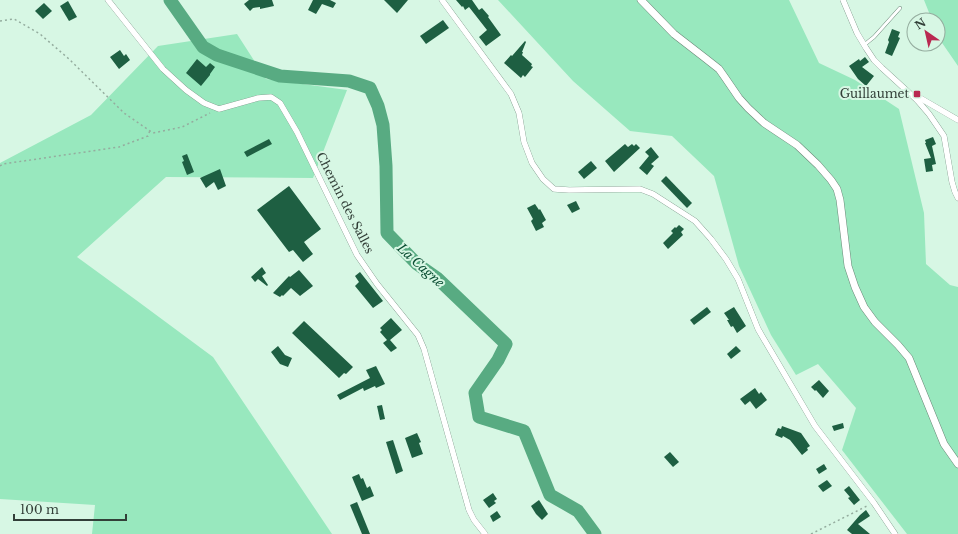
<svg xmlns="http://www.w3.org/2000/svg" width="958" height="534" viewBox="0 0 958 534" font-family="'Libre Baskerville',serif">
  <style>
    .green { fill: #98e8be }
    .lines { fill: none; stroke-linecap: round; stroke-linejoin: round }
    .river { stroke: #58ab82; stroke-width: 13 }
    .building { fill: #1e5f42 }
    .service-casing { stroke: #6b8878; stroke-width: 4 }
    .minor-casing { stroke: #6b8878; stroke-width: 6 }
    .tertiary-casing { stroke: #6b8878; stroke-width: 8 }
    .path { stroke: #94ac9e; stroke-width: 1.5; stroke-dasharray: 2 3; stroke-linecap: butt }
    .service { stroke: #fff; stroke-width: 3 }
    .minor { stroke: #fff; stroke-width: 5.5 }
    .tertiary { stroke: #fff; stroke-width: 7 }
    .poi-dot { fill: #b92951; stroke: #d7f7e4; stroke-width: 1.5 }
    .labels { text-anchor: middle; stroke-width: 4; stroke-linejoin: round; paint-order: stroke }
    .poi-label { font-size: 12px; fill: #323f38; stroke: #d7f7e4; text-anchor: end }
    .street-label { font-size: 12px; fill: #323f38; stroke: #d7f7e4 }
    .water-label { font-size: 13px; font-style: italic; fill: #0b4e33; stroke: #d7f7e4 }
  </style>
  <rect width="100%" height="100%" fill="#d7f7e4"/>
  <!-- green -->
  <g class="green">
    <path d="M 498,0 L 789,0 L 819,63 L 855,80 L 899,109 L 924,213 L 926,264 L 950,285 L 958,287 L 958,534 L 907,534 L 842,450 L 856,408 L 818,364 L 796,375 L 771,335 L 739,266 L 714,176 L 672,136 L 630,131 L 573,81 Z"/>
    <path d="M 924,0 L 958,0 L 958,66 L 938,37 L 938,20 L 932,20 Z"/>
    <path d="M 237,34 L 266,79 L 347,90 L 313,178 L 166,177 L 77,257 L 136,300 L 213,357 L 332,534 L 92,534 L 95,505 L 0,499 L 0,163 L 91,115 L 158,46 Z"/>
  </g>
  <g class="lines">
    <!-- river -->
    <path class="river" d="M 170,0 L 203,47 L 217,55 L 280,76 L 349,81 L 370,88 L 378,106 L 383,125 L 386,166 L 387,233 L 417,264 L 437,278 L 506,344 L 498,360 L 475,393 L 479,417 L 524,431 L 550,495 L 578,511 L 595,534"/>
  </g>
  <!-- building -->
  <g class="building">
    <path d="M 249,0 L 272,0 L 274,6 L 260,9 L 260,7 L 253,8 L 250,11 L 244,4 Z"/>
    <path d="M 313,0 L 330,0 L 336,3 L 333,8 L 322,4 L 316,14 L 308,10 Z"/>
    <path d="M 384,0 L 408,0 L 397,13 Z"/>
    <path d="M 456,0 L 472,0 L 479,10 L 482,8 L 489,16 L 488,17 L 501,35 L 486,46 L 479,37 L 487,30 L 469,7 L 465,10 L 463,6 L 462,7 Z"/>
    <path d="M 68,1 L 77,17 L 69,21 L 60,6 Z"/>
    <path d="M 44,3 L 52,11 L 43,19 L 35,11 Z"/>
    <path d="M 443,20 L 449,28 L 426,44 L 420,36 Z"/>
    <path d="M 892,29 L 900,32 L 898,37 L 900,38 L 892,56 L 885,53 L 889,42 L 888,40 Z"/>
    <path d="M 525,41 L 526,42 L 522,52 L 523,52 L 522,55 L 532,64 L 531,66 L 533,67 L 525,77 L 523,75 L 521,78 L 504,63 L 511,55 L 512,56 Z"/>
    <path d="M 120,50 L 124,56 L 126,54 L 130,60 L 119,69 L 110,57 Z"/>
    <path d="M 865,57 L 869,62 L 862,67 L 874,76 L 866,86 L 858,79 L 849,66 L 859,59 L 860,61 Z"/>
    <path d="M 197,59 L 206,67 L 210,63 L 215,67 L 210,74 L 210,75 L 201,86 L 186,73 Z"/>
    <path d="M 933,137 L 936,144 L 932,146 L 936,164 L 932,165 L 933,171 L 926,172 L 924,159 L 931,158 L 925,143 L 926,143 L 925,140 Z"/>
    <path d="M 269,139 L 272,144 L 247,157 L 244,152 Z"/>
    <path d="M 625,144 L 628,147 L 632,144 L 634,146 L 636,144 L 640,148 L 614,172 L 605,161 Z"/>
    <path d="M 651,147 L 659,157 L 651,164 L 654,166 L 647,175 L 639,168 L 649,156 L 645,152 Z"/>
    <path d="M 187,154 L 194,172 L 187,175 L 182,162 L 184,161 L 182,156 Z"/>
    <path d="M 591,161 L 597,168 L 584,179 L 578,172 Z"/>
    <path d="M 220,169 L 226,186 L 218,190 L 214,182 L 206,188 L 200,178 Z"/>
    <path d="M 666,176 L 692,203 L 687,208 L 661,181 Z"/>
    <path d="M 289,186 L 321,229 L 304,242 L 313,254 L 303,262 L 293,250 L 289,252 L 257,210 Z"/>
    <path d="M 576,201 L 580,209 L 572,213 L 567,205 Z"/>
    <path d="M 535,204 L 539,210 L 540,209 L 546,220 L 542,223 L 544,227 L 536,231 L 531,221 L 533,219 L 527,208 Z"/>
    <path d="M 679,225 L 684,229 L 681,232 L 683,235 L 668,249 L 663,243 L 673,233 L 671,231 L 675,227 L 676,228 Z"/>
    <path d="M 262,267 L 266,273 L 262,276 L 268,285 L 267,286 L 258,279 L 255,282 L 251,277 Z"/>
    <path d="M 299,270 L 313,286 L 300,296 L 291,288 L 283,296 L 282,295 L 280,297 L 273,293 L 289,276 L 290,277 Z"/>
    <path d="M 360,272 L 383,301 L 373,308 L 355,286 L 359,282 L 355,276 Z"/>
    <path d="M 707,307 L 711,312 L 694,325 L 690,320 Z"/>
    <path d="M 734,307 L 746,326 L 737,333 L 733,326 L 731,327 L 727,320 L 729,320 L 724,313 Z"/>
    <path d="M 391,318 L 402,330 L 390,340 L 397,348 L 391,352 L 383,343 L 387,340 L 380,332 L 382,330 L 380,328 Z"/>
    <path d="M 304,321 L 353,367 L 346,374 L 344,373 L 339,378 L 292,333 Z"/>
    <path d="M 278,346 L 285,355 L 292,358 L 288,367 L 280,364 L 271,352 Z"/>
    <path d="M 736,346 L 741,351 L 731,359 L 727,354 Z"/>
    <path d="M 376,366 L 385,384 L 376,388 L 375,386 L 364,391 L 363,388 L 340,400 L 337,395 L 370,378 L 366,370 Z"/>
    <path d="M 819,380 L 829,391 L 823,398 L 816,390 L 815,391 L 811,387 Z"/>
    <path d="M 755,388 L 759,394 L 761,392 L 767,400 L 756,409 L 750,401 L 745,405 L 740,399 Z"/>
    <path d="M 382,405 L 385,419 L 380,420 L 377,406 Z"/>
    <path d="M 843,423 L 844,428 L 834,431 L 832,426 Z"/>
    <path d="M 782,426 L 801,433 L 810,446 L 807,448 L 808,450 L 802,455 L 790,440 L 783,436 L 782,438 L 775,435 L 778,428 L 781,429 Z"/>
    <path d="M 417,433 L 421,442 L 419,443 L 423,454 L 412,458 L 405,438 Z"/>
    <path d="M 393,440 L 403,471 L 396,474 L 386,442 Z"/>
    <path d="M 670,452 L 679,462 L 673,467 L 664,457 Z"/>
    <path d="M 824,464 L 827,469 L 819,474 L 816,469 Z"/>
    <path d="M 359,474 L 361,479 L 363,478 L 367,488 L 370,486 L 374,496 L 362,501 L 354,482 L 352,477 Z"/>
    <path d="M 827,480 L 832,486 L 823,492 L 818,486 Z"/>
    <path d="M 849,486 L 860,500 L 854,505 L 848,498 L 850,497 L 844,490 Z"/>
    <path d="M 493,493 L 497,499 L 494,501 L 496,503 L 489,508 L 483,500 Z"/>
    <path d="M 539,500 L 548,514 L 542,520 L 536,514 L 531,506 Z"/>
    <path d="M 357,502 L 370,534 L 362,534 L 350,505 Z"/>
    <path d="M 866,510 L 870,516 L 858,524 L 870,534 L 852,534 L 847,530 L 860,515 Z"/>
    <path d="M 497,511 L 501,517 L 493,522 L 490,516 Z"/>
  </g>
  <g class="lines">
    <!-- service casing -->
    <g class="service-casing">
      <path id="service" d="M 864,45 L 874,37 L 900,8"/>
    </g>
    <!-- minor casing -->
    <g class="minor-casing">
      <g id="minor">
        <path d="M 108,0 L 163,69 L 186,90 L 204,103 L 219,109 L 258,98 L 271,97 L 280,103 L 297,132 L 357,255 L 377,284 L 418,335 L 424,349 L 469,510 L 474,520 L 485,534"/>
        <path d="M 442,0 L 511,94 L 519,113 L 524,142 L 532,163 L 543,179 L 554,189 L 569,190 L 640,189 L 653,194 L 695,221 L 711,239 L 726,259 L 738,279 L 758,329 L 815,426 L 874,503 L 895,534"/>
        <path d="M 843,0 L 857,33 L 866,48 L 874,60 L 882,68 L 917,100 L 929,114 L 944,136 L 952,182 L 955,192 L 958,198"/>
        <path d="M 917,100 L 920,98 L 958,120"/>
      </g>
    </g>
    <!-- tertiary casing -->
    <g class="tertiary-casing">
      <path id="tertiary" d="M 641,0 L 674,34 L 705,58 L 719,69 L 726,79 L 739,98 L 748,108 L 764,123 L 797,145 L 818,165 L 831,180 L 837,189 L 840,200 L 848,266 L 855,287 L 864,307 L 875,322 L 898,345 L 909,358 L 944,444 L 958,464"/>
    </g>
    <!-- path -->
    <g class="path">
      <path d="M 0,21 L 14,19 L 40,34 L 69,59 L 124,113 L 153,133 L 182,127 L 210,113"/>
      <path d="M 0,166 L 3,164 L 119,147 L 148,136 L 150,130"/>
      <path d="M 811,534 L 869,505"/>
    </g>
    <!-- service -->
    <use href="#service" class="service"/>
    <!-- minor -->
    <use href="#minor" class="minor"/>
    <!-- tertiary -->
    <use href="#tertiary" class="tertiary"/>
  </g>
  <!-- markers -->
  <rect class="poi-dot" x="913" y="90" width="8" height="8" rx="2"/>
  <g class="labels">
    <!-- poi labels -->
    <g class="poi-label">
      <text x="909" y="98">Guillaumet</text>
    </g>
    <!-- street labels -->
    <g class="street-label">
      <text transform="translate(345 203) rotate(63)" y="4">Chemin des Salles</text>
    </g>
    <!-- water labels -->
    <g class="water-label">
      <text transform="translate(421 265) rotate(42)" y="5">La Cagne</text>
    </g>
  </g>
  <!-- north arrow -->
  <g transform="translate(926 32) rotate(326)"><circle r="19" fill="#d7f7e4" stroke="#95ad9f"/>
  <path d="M0-3L7 15L0 10L-7 15Z" fill="#b92951"/>
  <text y="-6" font-size="11" font-weight="bold" text-anchor="middle" fill="#323f38">N</text>
  </g>
  <!-- scale -->
  <path d="M14 514v6h112v-6" fill="none" stroke="#323f38" stroke-width="2"/>
  <text x="20" y="514" font-size="12" fill="#323f38" stroke="#d7f7e4" stroke-width="3" paint-order="stroke">100 m</text>
</svg>
